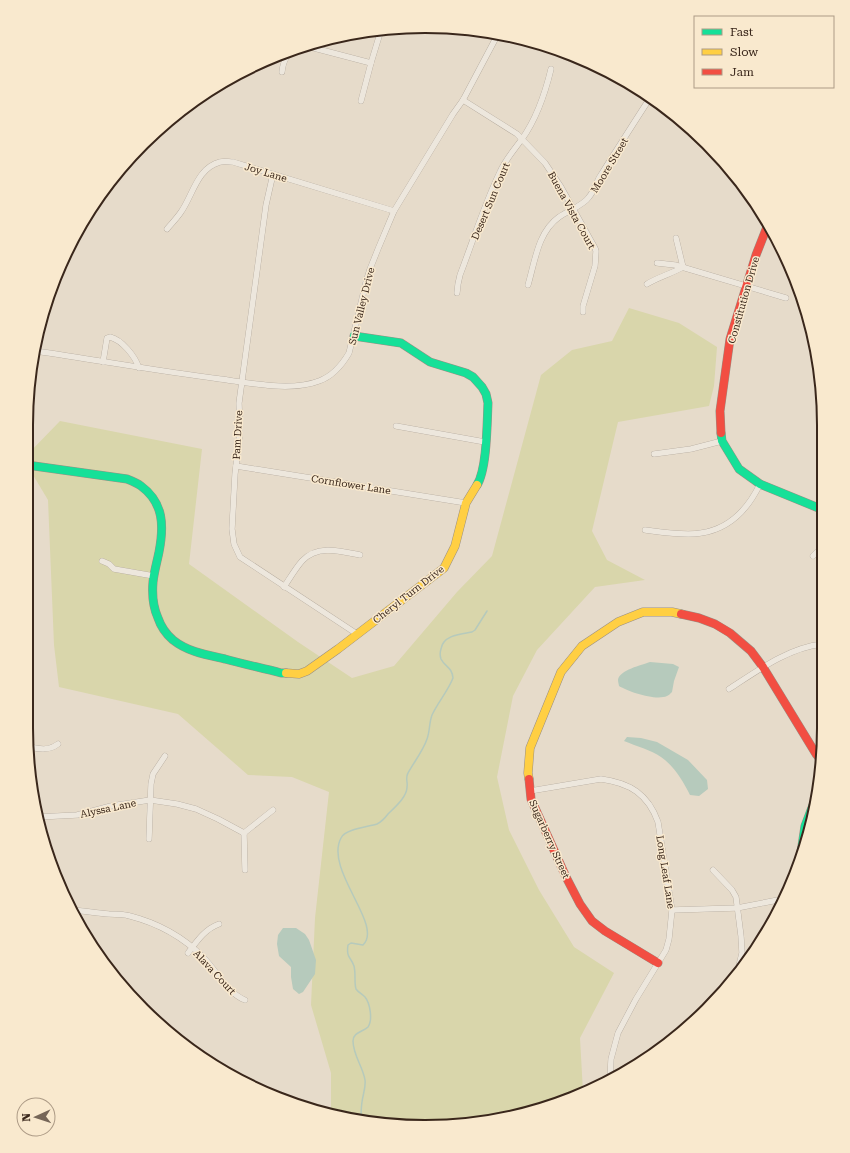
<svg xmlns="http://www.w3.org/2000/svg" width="850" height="1153" viewBox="0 0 850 1153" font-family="'Roboto Serif',serif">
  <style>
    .green { fill: #d9d6ab }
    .water { fill: #b6cabc }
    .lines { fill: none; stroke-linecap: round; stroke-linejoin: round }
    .stream { stroke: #b6cabc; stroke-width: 1.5 }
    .street-casing { stroke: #aba094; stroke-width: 6 }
    .fast-casing { stroke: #9a8f84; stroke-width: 9 }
    .slow-casing { stroke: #9a8f84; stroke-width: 9 }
    .jam-casing { stroke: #9a8f84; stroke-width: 9 }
    .street { stroke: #ede7dd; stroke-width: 5.5 }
    .fast { stroke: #16e098; stroke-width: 8 }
    .slow { stroke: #ffcf43; stroke-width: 8 }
    .jam { stroke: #f24e42; stroke-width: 8 }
    .labels { text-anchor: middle; stroke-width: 3; stroke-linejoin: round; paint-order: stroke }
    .street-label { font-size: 10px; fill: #3a271b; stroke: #f9e9ce }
    .rim { fill: none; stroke: #3a271b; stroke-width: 2 }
  </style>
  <rect width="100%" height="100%" fill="#e6dbca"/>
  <!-- green -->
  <path class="green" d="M 629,308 L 679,323 L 717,347 L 714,386 L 709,406 L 618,422 L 592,531 L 607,560 L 645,580 L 595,587 L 537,650 L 513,696 L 497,777 L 509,830 L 539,890 L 574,947 L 614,973 L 580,1038 L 583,1092 L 553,1106 L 451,1126 L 347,1119 L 331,1114 L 331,1073 L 311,1005 L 315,918 L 329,792 L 292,777 L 248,775 L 178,714 L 59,687 L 54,645 L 48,500 L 27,465 L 27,455 L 60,421 L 202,449 L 189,564 L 298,642 L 352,678 L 394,666 L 457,592 L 492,556 L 541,375 L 572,350 L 612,341 Z"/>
  <!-- water -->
  <g class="water">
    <path d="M 650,662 L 673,664 L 679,667 L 674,681 L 672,692 C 670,694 669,695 667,696 C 656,701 629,692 619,686 C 619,685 618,682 618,680 C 619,670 642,665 650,662 Z"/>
    <path d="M 627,737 L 641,738 L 657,742 L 688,760 L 707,780 L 708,789 L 699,796 L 690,795 C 683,781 674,766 661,757 C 651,750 636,746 624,741 Z"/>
    <path d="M 283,928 L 296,928 L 305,934 L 309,940 L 316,960 L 315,974 L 303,992 L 299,994 L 293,989 L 291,977 L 291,967 L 279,956 L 277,944 L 278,935 Z"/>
  </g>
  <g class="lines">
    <!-- stream -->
    <path class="stream" d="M 361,1120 C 361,1114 361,1108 362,1102 C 363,1094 366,1087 365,1080 C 363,1067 353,1055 353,1041 C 353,1032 363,1032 368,1027 C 373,1020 370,1003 365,997 C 362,994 358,992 356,989 C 354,982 356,974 354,966 C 351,957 346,958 348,945 L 351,943 L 363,945 C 384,925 324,870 341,838 C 345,829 368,827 377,824 C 381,822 385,818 388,814 C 395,807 407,797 407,787 C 408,782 405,778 408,773 C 414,762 423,751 427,739 C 430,731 429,723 432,715 C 438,702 448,691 453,678 C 452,667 445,667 441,659 C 440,656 440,652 441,649 C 443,635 461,634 472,632 L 475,630 L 487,611"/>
    <!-- street casing -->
    <g class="street-casing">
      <g id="street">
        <path d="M 297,49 L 310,47 L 371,63"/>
        <path d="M 282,72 C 283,62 286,54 296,49"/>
        <path d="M 463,100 L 517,134 L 545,163 L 561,187 L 595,248 L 596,251 L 595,266 L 583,306 L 583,312"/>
        <path d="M 361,101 L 371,63 L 381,30"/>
        <path d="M 273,174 L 266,205 L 239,403 L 240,432 L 235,474 L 232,529 L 234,544 L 240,557 L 357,634"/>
        <path d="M 732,174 L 735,175"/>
        <path d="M 167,229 C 172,223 177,218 181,212 C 193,195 197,168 220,162 C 224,161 229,162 233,162 L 394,211"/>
        <path d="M 676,238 L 683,267"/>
        <path d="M 657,263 L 675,265 L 786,298"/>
        <path d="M 647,284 C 658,277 671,274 683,267"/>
        <path d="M 528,285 C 535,261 538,232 559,217 C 568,211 584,205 589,197 C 594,191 596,184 599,178 C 616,151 633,124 650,98"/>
        <path d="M 457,293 L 458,284 L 460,275 C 473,241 484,205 500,172 C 505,160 514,150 522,139 C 537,118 545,94 551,69"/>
        <path d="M 35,351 C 97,360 158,371 220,379 C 250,383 291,392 319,381 C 333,376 342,365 349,353 L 366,282 L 370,269 L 378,249 L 394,211 L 453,114 L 463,100 L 498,34"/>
        <path d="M 103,362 L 107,338 L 110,337 C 122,340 135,356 139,368"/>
        <path d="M 396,426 L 485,442"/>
        <path d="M 654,454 L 691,449 L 722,441"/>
        <path d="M 236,466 L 466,503"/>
        <path d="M 645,530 C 662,532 684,536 701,533 C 729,529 748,509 760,484"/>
        <path d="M 813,556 L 822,547"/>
        <path d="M 102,561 L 109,564 L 114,569 L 154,576"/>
        <path d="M 284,587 C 290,578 295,569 302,561 C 317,544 341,551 360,555"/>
        <path d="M 729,689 C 757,671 788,648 822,644"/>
        <path d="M 29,747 C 39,749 49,751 58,744"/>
        <path d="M 530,791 L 601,779 C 630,783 648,794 658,822 L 672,910 L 669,939 L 666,950 L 636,999 L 618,1033 L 611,1059 L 610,1080"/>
        <path d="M 38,817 L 77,815 L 111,806 L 150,800 L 177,804 L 196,809 L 218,819 L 244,833"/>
        <path d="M 244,833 L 273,810"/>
        <path d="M 244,833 L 245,870"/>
        <path d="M 149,839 L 151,784 L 153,774 L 165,756"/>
        <path d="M 713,870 L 732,890 L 736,897 L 741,936 L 742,953 L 737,974"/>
        <path d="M 72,910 C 84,911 97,913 109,914 C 116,914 123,914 130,916 C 157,923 183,937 203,957 C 217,971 227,993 245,1000"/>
        <path d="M 672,910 L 737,908 L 783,899"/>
        <path d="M 188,953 C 197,941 205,929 219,924"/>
      </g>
    </g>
    <!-- fast casing -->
    <g class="fast-casing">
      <g id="fast">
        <path d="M 354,336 L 401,343 L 430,362 L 466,373 L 473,377 L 482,387 L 486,394 L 488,403 C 487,424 487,469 477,485"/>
        <path d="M 721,433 L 722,441 L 739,469 L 760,484 L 821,509"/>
        <path d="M 27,465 L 127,479 C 132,481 137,483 141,486 C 164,503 164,526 159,552 C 157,562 154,572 153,582 C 152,594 153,607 158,618 C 161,627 166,634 173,640 C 188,652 207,655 225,659 C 243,664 262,668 281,673 L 286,673"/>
        <path d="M 799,866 L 805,826 L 813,805"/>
      </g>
    </g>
    <!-- slow casing -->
    <g class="slow-casing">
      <g id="slow">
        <path d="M 286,673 L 299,674 L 307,671 L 338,649 L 444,568 L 455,546 L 466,503 L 477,485"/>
        <path d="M 529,779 L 528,773 L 530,748 L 561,672 L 582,646 L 618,622 L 643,612 L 672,612 L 681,614"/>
      </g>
    </g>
    <!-- jam casing -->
    <g class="jam-casing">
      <g id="jam">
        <path d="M 721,433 L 720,411 L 730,339 L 756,255 L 767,227"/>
        <path d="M 681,614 L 699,618 L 715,624 L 730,633 L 751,651 L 763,667 L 816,754 L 822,761"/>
        <path d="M 529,779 L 531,799 L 566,877 L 580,904 L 592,921 L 605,931 L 658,963"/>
      </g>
    </g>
    <!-- street -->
    <use href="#street" class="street"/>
    <!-- fast -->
    <use href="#fast" class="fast"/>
    <!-- slow -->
    <use href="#slow" class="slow"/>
    <!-- jam -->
    <use href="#jam" class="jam"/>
  </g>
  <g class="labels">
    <!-- street labels -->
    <g class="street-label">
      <text transform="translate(609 165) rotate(-59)" y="4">Moore Street</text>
      <text transform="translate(266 172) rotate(17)" y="4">Joy Lane</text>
      <text transform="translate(490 201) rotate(-67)" y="4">Desert Sun Court</text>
      <text transform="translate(572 210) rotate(61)" y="4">Buena Vista Court</text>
      <text transform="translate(743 300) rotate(-74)" y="4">Constitution Drive</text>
      <text transform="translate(361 306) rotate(-76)" y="4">Sun Valley Drive</text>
      <text transform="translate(237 435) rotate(-87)" y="4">Pam Drive</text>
      <text transform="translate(351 484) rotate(9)" y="4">Cornflower Lane</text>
      <text transform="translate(408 594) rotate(-38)" y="4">Cheryl Turn Drive</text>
      <text transform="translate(108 808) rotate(-12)" y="4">Alyssa Lane</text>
      <text transform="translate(550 839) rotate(66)" y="4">Sugarberry Street</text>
      <text transform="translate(666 872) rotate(81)" y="4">Long Leaf Lane</text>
      <text transform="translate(215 972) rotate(47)" y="4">Alava Court</text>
    </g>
  </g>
  <!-- crop -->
  <path d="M0 0H850V1153H0ZM425 33H425A392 392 0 0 1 817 425V728A392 392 0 0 1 425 1120H425A392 392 0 0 1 33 728V425A392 392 0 0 1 425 33Z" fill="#f9e9ce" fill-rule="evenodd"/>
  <path class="rim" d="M425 33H425A392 392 0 0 1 817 425V728A392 392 0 0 1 425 1120H425A392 392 0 0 1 33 728V425A392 392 0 0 1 425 33Z"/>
  <!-- legend -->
  <rect x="694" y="16" width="140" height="72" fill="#f9e9ce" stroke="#ad9b86"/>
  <rect x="702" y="29" width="20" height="6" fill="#16e098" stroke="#ad9b86"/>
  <text x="730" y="36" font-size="12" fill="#3a271b">Fast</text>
  <rect x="702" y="49" width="20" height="6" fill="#ffcf43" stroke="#ad9b86"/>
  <text x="730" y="56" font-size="12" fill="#3a271b">Slow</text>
  <rect x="702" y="69" width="20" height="6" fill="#f24e42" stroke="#ad9b86"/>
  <text x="730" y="76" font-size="12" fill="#3a271b">Jam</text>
  <!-- north arrow -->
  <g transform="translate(36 1117) rotate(267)"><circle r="19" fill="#f9e9ce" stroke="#ad9b86"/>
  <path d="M0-3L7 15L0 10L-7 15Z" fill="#766658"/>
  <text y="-6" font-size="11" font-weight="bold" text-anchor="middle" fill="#3a271b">N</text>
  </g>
</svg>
